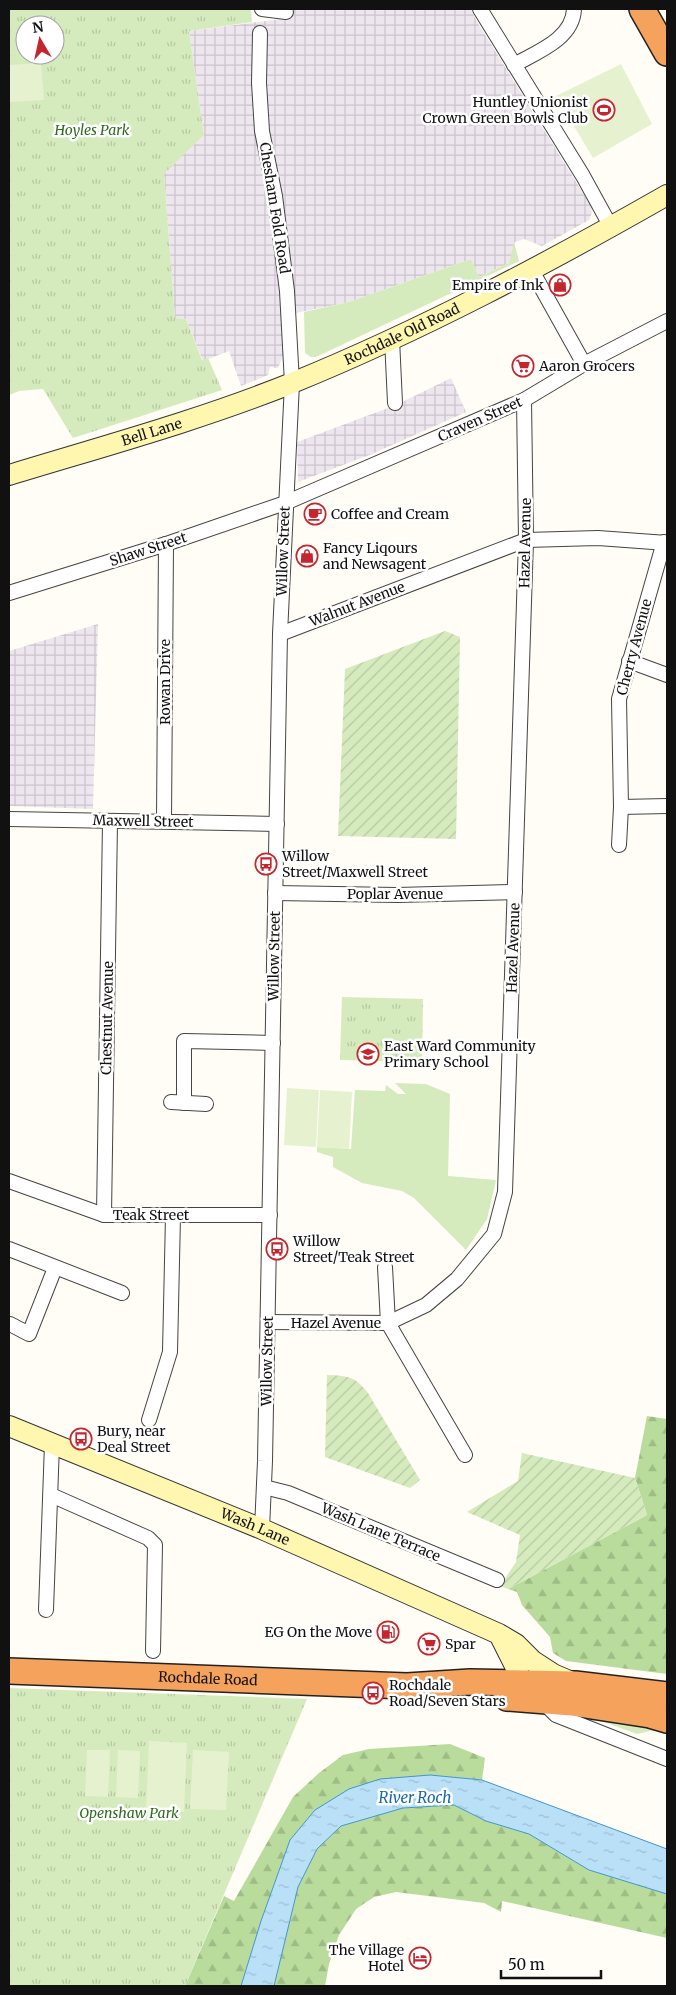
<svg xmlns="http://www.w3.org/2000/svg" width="676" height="1995" viewBox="0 0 676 1995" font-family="Merriweather,serif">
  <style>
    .industrial { fill: url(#industrial-grid) }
    .grass { fill: #d5ebbd }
    .forest { fill: url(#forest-firs) }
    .park { fill: url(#park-tufts); fill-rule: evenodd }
    .garden { fill: url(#garden-furrows) }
    .pitch { fill: #e6f2cf }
    .water { fill: url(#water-ripples); stroke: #3f96cf }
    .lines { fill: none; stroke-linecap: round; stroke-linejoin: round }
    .street-casing { stroke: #444; stroke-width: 16 }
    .secondary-casing { stroke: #333; stroke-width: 22 }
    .highway-casing { stroke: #222; stroke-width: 28 }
    .street { stroke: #fff; stroke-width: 14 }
    .secondary { stroke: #fff6b0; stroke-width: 20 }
    .highway { stroke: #f5a25d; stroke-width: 25 }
    .labels { text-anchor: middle; stroke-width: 5; stroke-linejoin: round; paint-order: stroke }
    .poi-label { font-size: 14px; fill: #111; stroke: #fff; text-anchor: start }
    .park-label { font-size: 14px; font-style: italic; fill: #2f6b1f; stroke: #fff }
    .street-label { font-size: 14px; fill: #111; stroke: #fff }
    .water-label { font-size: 15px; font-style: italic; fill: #1768a6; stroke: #fff }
  </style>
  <defs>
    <pattern id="industrial-grid" width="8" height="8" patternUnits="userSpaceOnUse" patternTransform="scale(1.25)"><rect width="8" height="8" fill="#eee6ef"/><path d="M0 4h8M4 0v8" fill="none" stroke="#cbc4cc"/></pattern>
    <pattern id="forest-firs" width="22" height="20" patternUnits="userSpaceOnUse" patternTransform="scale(1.25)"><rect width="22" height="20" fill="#b9dc9c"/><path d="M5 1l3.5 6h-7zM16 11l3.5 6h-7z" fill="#9ebc85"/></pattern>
    <pattern id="park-tufts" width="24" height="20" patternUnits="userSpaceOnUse" patternTransform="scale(1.25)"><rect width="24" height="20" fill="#d5ebbd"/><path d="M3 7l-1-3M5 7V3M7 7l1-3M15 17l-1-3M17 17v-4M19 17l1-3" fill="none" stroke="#b6c8a1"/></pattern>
    <pattern id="garden-furrows" width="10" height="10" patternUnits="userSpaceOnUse" patternTransform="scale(1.25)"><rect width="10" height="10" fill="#d5ebbd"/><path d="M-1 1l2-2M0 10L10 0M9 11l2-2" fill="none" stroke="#b6c8a1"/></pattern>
    <pattern id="water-ripples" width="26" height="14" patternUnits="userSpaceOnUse" patternTransform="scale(1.25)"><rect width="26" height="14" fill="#b9e0f7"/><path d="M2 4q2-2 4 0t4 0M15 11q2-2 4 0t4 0" fill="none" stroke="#9ebfd3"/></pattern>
  </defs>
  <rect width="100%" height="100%" fill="#fffdf5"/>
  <!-- industrial -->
  <g class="industrial">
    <path d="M 289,9 L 471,9 L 476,20 L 591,206 L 592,213 L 589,220 L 542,246 L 524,239 L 515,242 L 509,263 L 479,277 L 471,259 L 349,302 L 281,316 L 283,356 L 278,368 L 270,367 L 268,375 L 241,386 L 229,351 L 203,361 L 186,319 L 175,318 L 164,174 L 204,135 L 189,31 L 289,18 Z"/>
    <path d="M 451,378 L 466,412 L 372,454 L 298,482 L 297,442 L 396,405 Z"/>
    <path d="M 98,624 L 93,809 L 9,806 L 9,651 Z"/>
  </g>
  <!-- grass -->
  <g class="grass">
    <path d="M 514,242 L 519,261 L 316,357 L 311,357 L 305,353 L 304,312 L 349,302 L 471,259 L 479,277 L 509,263 Z"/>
    <path d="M 395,1083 L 426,1084 L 450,1094 L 448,1176 L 496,1180 L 487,1219 L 466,1250 L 414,1198 L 402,1191 L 362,1183 L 333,1167 L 333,1157 L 317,1152 L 317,1147 L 351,1149 L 355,1090 L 385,1091 L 386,1085 L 398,1094 L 406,1094 Z"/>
    <path d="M 593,1718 L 667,1727 L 637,1734 Z"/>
  </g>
  <!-- forest -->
  <g class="forest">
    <path d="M 647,1416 L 667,1419 L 667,1674 L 566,1661 L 553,1653 L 550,1637 L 522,1605 L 517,1592 L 508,1589 L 647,1515 L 635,1478 Z"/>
    <path d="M 450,1744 L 485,1758 L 482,1780 L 430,1775 L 315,1810 L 290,1840 L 261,1921 L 241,1986 L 185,1986 L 224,1896 L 234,1901 L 293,1797 L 319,1773 L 343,1755 L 369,1749 Z"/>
    <path d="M 454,1805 L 486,1821 L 529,1834 L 589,1870 L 667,1894 L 667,1938 L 502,1901 L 501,1912 L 484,1903 L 396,1892 L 374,1897 L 356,1909 L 339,1935 L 329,1964 L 325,1986 L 274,1986 L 298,1887 L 317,1849 L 341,1826 L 403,1808 Z"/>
  </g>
  <!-- park -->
  <g class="park">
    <path d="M 9,9 L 251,9 L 252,22 L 189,31 L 204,135 L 164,174 L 175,318 L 186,319 L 202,360 L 208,358 L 222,390 L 73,438 L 43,389 L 19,391 L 9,395 ZM 25,25 L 55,25 L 55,55 L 25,55 Z"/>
    <path d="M 342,997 L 423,999 L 422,1062 L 340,1060 Z"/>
    <path d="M 9,1688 L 307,1699 L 185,1986 L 9,1986 Z"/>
  </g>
  <!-- garden -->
  <g class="garden">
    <path d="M 445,631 L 460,637 L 456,839 L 338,836 L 345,669 Z"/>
    <path d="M 327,1375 C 348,1376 355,1376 368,1393 L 420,1480 L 410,1488 L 325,1457 Z"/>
    <path d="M 522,1453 L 635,1478 L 647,1515 L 508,1589 L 500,1586 L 516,1562 L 520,1535 L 467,1512 L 518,1481 Z"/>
  </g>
  <!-- pitch -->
  <g class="pitch">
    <path d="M 41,63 L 44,100 L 9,102 L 9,65 Z"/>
    <path d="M 621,64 L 652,124 L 593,158 L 556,96 Z"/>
    <path d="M 287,1088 L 319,1090 L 316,1147 L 284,1145 Z"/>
    <path d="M 320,1090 L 352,1092 L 349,1149 L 317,1147 Z"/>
    <path d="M 149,1741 L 187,1743 L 184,1812 L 146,1810 Z"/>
    <path d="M 87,1750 L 110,1750 L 108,1797 L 85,1796 Z"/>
    <path d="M 118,1750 L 140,1751 L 138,1798 L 116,1797 Z"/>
    <path d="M 193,1750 L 229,1752 L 226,1810 L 190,1809 Z"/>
  </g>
  <!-- water -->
  <path class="water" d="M 430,1775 L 482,1780 L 667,1849 L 667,1894 L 589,1870 L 529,1834 L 486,1821 L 454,1805 L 403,1808 L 341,1826 L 317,1849 L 298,1887 L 274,1986 L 241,1986 L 261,1921 L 290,1840 L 315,1810 L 349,1789 L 380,1779 Z"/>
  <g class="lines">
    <!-- street casing -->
    <g class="street-casing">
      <g id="street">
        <path d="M 262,9 L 286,12"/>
        <path d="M 480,9 L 583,176 L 611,227"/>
        <path d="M 260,33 L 259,83 L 262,131 L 275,196 L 287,291 L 292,383 L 280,634 L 265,1461 L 262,1529"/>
        <path d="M 514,65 C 537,52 573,39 574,9"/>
        <path d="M 531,269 L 584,364"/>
        <path d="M 392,339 L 395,403"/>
        <path d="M 9,593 L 166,544 L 285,503 L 524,400 L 584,364 L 667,321"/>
        <path d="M 280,634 L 526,540 L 598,538 L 667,543"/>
        <path d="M 629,661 L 667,675"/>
        <path d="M 621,807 L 667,806"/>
        <path d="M 9,819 L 277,824"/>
        <path d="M 164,821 L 166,544"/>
        <path d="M 619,845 L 621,807 L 619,699 L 664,542"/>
        <path d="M 275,893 L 397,895 L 515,892"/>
        <path d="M 171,1102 L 206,1104"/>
        <path d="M 184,1103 L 184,1041 L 273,1043"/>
        <path d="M 9,1181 L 104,1215 L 270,1215"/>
        <path d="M 104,1215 L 110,822"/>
        <path d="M 9,1249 L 122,1293"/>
        <path d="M 385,1267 L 388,1323 L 465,1455"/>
        <path d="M 268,1322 L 388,1323 L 426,1305 L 457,1279 L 494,1234 L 505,1192 L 526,540 L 524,400"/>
        <path d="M 10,1324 L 29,1334 L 55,1268"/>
        <path d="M 149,1420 L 170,1352 L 173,1216"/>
        <path d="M 264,1487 L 288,1493 L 497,1580"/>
        <path d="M 51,1495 L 148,1538 L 155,1545 L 153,1651"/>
        <path d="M 46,1610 L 52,1444"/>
        <path d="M 543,1702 L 556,1715 L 667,1759"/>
      </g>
    </g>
    <!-- secondary casing -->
    <g class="secondary-casing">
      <g id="secondary">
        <path id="s1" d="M 9,475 C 104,446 200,420 292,383 C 422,330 546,264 667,195"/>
        <path id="s2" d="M 9,1426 L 262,1529 L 499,1634 L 516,1644 L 533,1661 L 553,1674 L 574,1683"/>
        <path d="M 501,1638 L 520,1676 L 534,1692"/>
      </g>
    </g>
    <!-- highway casing -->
    <g class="highway-casing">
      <g id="highway">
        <path d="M 642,9 L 667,53"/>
        <path id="s3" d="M 9,1671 L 407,1686 L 470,1682 L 575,1684 L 667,1695"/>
        <path d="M 507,1698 L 572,1703 L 650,1715 L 667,1720"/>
      </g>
    </g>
    <!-- street -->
    <use href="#street" class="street"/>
    <!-- secondary -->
    <use href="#secondary" class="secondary"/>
    <!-- highway -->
    <use href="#highway" class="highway"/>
  </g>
  <!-- icons -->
  <defs>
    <g id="stadium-ring" transform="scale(1.125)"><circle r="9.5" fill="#fff" stroke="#c4262e" stroke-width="1.5"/><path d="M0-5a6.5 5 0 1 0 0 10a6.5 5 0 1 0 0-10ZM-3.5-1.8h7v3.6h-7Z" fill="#c4262e"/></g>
    <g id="shop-ring" transform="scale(1.125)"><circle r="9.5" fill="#fff" stroke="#c4262e" stroke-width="1.5"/><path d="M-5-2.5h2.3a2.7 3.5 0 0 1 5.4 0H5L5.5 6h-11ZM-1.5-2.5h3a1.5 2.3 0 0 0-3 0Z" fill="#c4262e"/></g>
    <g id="supermarket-ring" transform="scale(1.125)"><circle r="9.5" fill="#fff" stroke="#c4262e" stroke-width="1.5"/><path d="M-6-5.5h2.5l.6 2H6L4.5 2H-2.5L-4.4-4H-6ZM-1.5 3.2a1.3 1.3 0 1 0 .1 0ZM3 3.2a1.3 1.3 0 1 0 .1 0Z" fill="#c4262e"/></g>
    <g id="cafe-ring" transform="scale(1.125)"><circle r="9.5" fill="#fff" stroke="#c4262e" stroke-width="1.5"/><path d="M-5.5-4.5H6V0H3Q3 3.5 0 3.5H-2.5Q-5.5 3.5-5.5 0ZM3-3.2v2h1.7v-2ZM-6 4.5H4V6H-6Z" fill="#c4262e"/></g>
    <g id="bus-ring" transform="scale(1.125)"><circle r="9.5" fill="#fff" stroke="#c4262e" stroke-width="1.5"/><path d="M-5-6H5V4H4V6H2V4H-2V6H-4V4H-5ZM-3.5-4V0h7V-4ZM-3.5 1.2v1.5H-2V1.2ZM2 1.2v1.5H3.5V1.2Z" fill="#c4262e"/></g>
    <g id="school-ring" transform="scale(1.125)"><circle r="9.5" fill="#fff" stroke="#c4262e" stroke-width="1.5"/><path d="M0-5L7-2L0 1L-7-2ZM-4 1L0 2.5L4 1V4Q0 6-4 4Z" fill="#c4262e"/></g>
    <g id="fuel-ring" transform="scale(1.125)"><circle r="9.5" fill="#fff" stroke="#c4262e" stroke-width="1.5"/><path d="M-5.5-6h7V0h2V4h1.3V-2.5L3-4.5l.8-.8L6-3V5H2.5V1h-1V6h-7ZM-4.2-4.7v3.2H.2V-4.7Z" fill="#c4262e"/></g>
    <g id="hotel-ring" transform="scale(1.125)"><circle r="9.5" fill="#fff" stroke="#c4262e" stroke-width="1.5"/><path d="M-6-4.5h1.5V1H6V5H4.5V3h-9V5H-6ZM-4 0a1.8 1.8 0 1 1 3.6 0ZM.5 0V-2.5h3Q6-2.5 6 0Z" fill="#c4262e"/></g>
  </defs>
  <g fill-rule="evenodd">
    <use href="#stadium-ring" x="604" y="110"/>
    <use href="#shop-ring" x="560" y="285"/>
    <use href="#supermarket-ring" x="523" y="366"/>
    <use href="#cafe-ring" x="315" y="514"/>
    <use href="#shop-ring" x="307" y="556"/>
    <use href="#bus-ring" x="266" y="864"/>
    <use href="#school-ring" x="368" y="1054"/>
    <use href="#bus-ring" x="277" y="1249"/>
    <use href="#bus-ring" x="81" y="1439"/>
    <use href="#fuel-ring" x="388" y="1632"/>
    <use href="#supermarket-ring" x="429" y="1644"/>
    <use href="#bus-ring" x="373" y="1693"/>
    <use href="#hotel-ring" x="420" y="1958"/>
  </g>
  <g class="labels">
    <!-- poi labels -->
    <g class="poi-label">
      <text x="588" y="107" text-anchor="end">Huntley Unionist<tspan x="588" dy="16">Crown Green Bowls Club</tspan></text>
      <text x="544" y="290" text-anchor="end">Empire of Ink</text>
      <text x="539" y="371">Aaron Grocers</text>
      <text x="331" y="519">Coffee and Cream</text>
      <text x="323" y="553">Fancy Liqours<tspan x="323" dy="16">and Newsagent</tspan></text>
      <text x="282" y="861">Willow<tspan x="282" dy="16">Street/Maxwell Street</tspan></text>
      <text x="384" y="1051">East Ward Community<tspan x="384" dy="16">Primary School</tspan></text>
      <text x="293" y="1246">Willow<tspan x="293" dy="16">Street/Teak Street</tspan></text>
      <text x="97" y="1436">Bury, near<tspan x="97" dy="16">Deal Street</tspan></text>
      <text x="372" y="1637" text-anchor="end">EG On the Move</text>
      <text x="445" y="1649">Spar</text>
      <text x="389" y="1690">Rochdale<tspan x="389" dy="16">Road/Seven Stars</tspan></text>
      <text x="404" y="1955" text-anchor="end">The Village<tspan x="404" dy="16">Hotel</tspan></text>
    </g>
    <!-- park labels -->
    <g class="park-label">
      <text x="92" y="135">Hoyles Park</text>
      <text x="129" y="1818">Openshaw Park</text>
    </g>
    <!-- street labels -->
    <g class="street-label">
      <text transform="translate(275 208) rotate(81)" y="5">Chesham Fold Road</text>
      <text dy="5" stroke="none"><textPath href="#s1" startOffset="418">Rochdale Old Road</textPath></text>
      <text transform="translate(480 419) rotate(-24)" y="5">Craven Street</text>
      <text dy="5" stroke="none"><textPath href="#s1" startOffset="149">Bell Lane</textPath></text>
      <text transform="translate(525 543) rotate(-89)" y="5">Hazel Avenue</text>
      <text transform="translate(148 549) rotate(-18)" y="5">Shaw Street</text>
      <text transform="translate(283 551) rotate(-88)" y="5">Willow Street</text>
      <text transform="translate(357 604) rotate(-21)" y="5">Walnut Avenue</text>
      <text transform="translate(634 647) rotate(-75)" y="5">Cherry Avenue</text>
      <text transform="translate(165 682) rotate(-90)" y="5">Rowan Drive</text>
      <text transform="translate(143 821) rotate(1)" y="5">Maxwell Street</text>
      <text x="395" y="899">Poplar Avenue</text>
      <text transform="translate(513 948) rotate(-88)" y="5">Hazel Avenue</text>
      <text transform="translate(274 956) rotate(-89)" y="5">Willow Street</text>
      <text transform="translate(107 1018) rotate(-89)" y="5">Chestnut Avenue</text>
      <text x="151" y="1220">Teak Street</text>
      <text x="336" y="1328">Hazel Avenue</text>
      <text transform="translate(267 1361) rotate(-89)" y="5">Willow Street</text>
      <text dy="5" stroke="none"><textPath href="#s2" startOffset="266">Wash Lane</textPath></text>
      <text transform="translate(381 1532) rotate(23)" y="5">Wash Lane Terrace</text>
      <text dy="5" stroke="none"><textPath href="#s3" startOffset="199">Rochdale Road</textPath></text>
    </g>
    <!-- water labels -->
    <g class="water-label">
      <text x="415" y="1803">River Roch</text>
    </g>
  </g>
  <!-- border -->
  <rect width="676" height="1995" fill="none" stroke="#111111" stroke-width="20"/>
  <!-- north arrow -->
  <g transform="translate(40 40) rotate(351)"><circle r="24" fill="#ffffff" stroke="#a0a0a0"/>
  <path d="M0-4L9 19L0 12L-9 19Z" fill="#c4262e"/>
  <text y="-8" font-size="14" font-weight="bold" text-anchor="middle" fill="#111111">N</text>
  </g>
  <!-- scale -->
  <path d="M501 1970v8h100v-8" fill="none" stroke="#111111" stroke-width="2.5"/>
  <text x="508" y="1970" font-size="15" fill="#111111" stroke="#ffffff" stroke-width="4" paint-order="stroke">50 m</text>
</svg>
